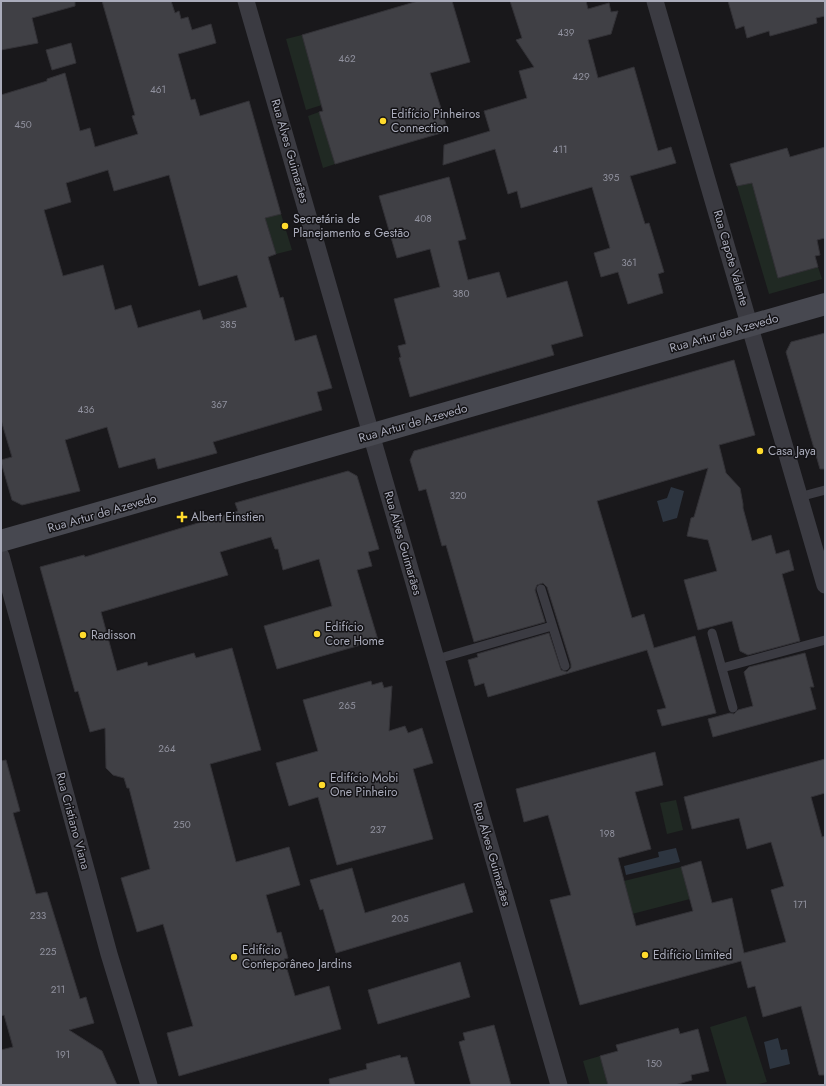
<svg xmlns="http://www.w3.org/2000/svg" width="826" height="1086" viewBox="0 0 826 1086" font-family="Jost,sans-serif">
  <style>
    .green { fill: #202923 }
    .water { fill: #2d3540 }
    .building { fill: #404045; stroke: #333237; fill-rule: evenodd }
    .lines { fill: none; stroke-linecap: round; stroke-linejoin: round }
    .lane { stroke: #3b3b42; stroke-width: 9 }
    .street { stroke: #3b3b42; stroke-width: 17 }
    .secondary { stroke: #474850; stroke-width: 22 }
    .poi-dot { fill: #ffdb2c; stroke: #141316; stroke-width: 1.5 }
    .labels { text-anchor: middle; stroke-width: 3; stroke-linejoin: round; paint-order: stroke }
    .number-label { font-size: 10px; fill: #90919e }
    .poi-label { font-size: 12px; fill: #aaacbb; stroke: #141316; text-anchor: start }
    .street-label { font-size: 12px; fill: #aaacbb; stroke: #141316 }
  </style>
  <rect width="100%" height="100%" fill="#19181b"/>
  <!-- green -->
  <g class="green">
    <path d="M 302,35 L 322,105 L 306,110 L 286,39 Z"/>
    <path d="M 319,112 L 335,164 L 323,168 L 308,116 Z"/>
    <path d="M 752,183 L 778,278 L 818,267 L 822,279 L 769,294 L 737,186 Z"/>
    <path d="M 281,214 L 292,250 L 276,254 L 265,218 Z"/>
    <path d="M 676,800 L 683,830 L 667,834 L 660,803 Z"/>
    <path d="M 681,867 L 690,899 L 632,914 L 624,881 Z"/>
    <path d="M 746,1016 L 767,1082 L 754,1085 L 727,1085 L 710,1027 Z"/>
    <path d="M 600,1056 L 608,1085 L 590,1085 L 583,1061 Z"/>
  </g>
  <!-- water -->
  <g class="water">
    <path d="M 671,487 L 684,491 L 677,518 L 663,522 L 657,501 L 667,498 Z"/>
    <path d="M 676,848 L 680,862 L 626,875 L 624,866 L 659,857 L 658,852 Z"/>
    <path d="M 778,1038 L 781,1050 L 787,1049 L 790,1064 L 770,1069 L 764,1042 Z"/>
  </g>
  <!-- building -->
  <g class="building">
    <path d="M 1,1 L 75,1 L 75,6 L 32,18 L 38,43 L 1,50 Z"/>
    <path d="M 102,1 L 171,1 L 175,13 L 179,11 L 181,19 L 188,17 L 192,30 L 211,24 L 216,43 L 178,54 L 191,100 L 195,99 L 200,116 L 249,101 L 281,214 L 265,218 L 276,254 L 268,257 L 280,298 L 283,297 L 295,341 L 316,335 L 332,388 L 317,392 L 322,410 L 213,442 L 217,453 L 158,469 L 155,458 L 119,468 L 107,427 L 65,440 L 80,491 L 22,505 L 12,500 L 1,462 L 1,460 L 12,457 L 1,420 L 1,95 L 47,81 L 47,79 L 65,73 L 80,131 L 90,128 L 95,147 L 138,134 L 132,116 L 135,115 ZM 108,170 L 114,191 L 169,175 L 199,286 L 237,275 L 247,307 L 203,320 L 200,310 L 138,328 L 131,305 L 115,310 L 103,265 L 63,276 L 44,210 L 71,202 L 66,183 Z"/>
    <path d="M 418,1 L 452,1 L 470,62 L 430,73 L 448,131 L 335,164 L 319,112 L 323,111 L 302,35 Z"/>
    <path d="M 510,1 L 586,1 L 588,9 L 609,3 L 611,12 L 618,11 L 611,34 L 588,40 L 598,78 L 634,67 L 658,151 L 671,147 L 676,163 L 630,176 L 645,224 L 649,223 L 664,272 L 658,274 L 663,293 L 628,304 L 618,272 L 601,277 L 594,253 L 610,248 L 592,187 L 521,208 L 517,191 L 508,194 L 495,149 L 443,165 L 444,145 L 490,131 L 484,111 L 527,98 L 519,71 L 534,67 L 516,40 L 522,38 Z"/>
    <path d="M 728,1 L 825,1 L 825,16 L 816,18 L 817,23 L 770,36 L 769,31 L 747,38 L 744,26 L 736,29 Z"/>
    <path d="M 71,43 L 76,63 L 52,70 L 46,50 Z"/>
    <path d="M 825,147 L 825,238 L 817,240 L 820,255 L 815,256 L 818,267 L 778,278 L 752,183 L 737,186 L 730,164 L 787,148 L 790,157 Z"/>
    <path d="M 449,177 L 466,239 L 458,241 L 468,280 L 499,272 L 507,298 L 567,281 L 583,336 L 551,345 L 554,355 L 410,397 L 399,358 L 401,357 L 398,346 L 406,344 L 394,299 L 440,287 L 430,249 L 397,258 L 379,196 Z"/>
    <path d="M 825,333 L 825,469 L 820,469 L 786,352 L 791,342 Z"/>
    <path d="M 734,360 L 755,435 L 719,445 L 726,473 L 740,488 L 743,504 L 743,508 L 752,541 L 771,535 L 776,554 L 789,550 L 794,570 L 782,574 L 800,641 L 748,655 L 740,651 L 732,621 L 698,630 L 684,580 L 717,571 L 708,540 L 687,536 L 691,518 L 694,517 L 708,468 L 597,501 L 632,618 L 644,614 L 654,648 L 695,636 L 716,713 L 662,726 L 657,710 L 666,708 L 647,650 L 488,697 L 484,683 L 475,686 L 468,660 L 478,657 L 477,654 L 549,633 L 561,670 L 567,672 L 571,668 L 571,664 L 547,587 L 543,583 L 537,585 L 535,590 L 545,622 L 474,642 L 446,545 L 442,546 L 426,489 L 419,491 L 410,460 L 414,451 Z"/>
    <path d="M 348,471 L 357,476 L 379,549 L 368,552 L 372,566 L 357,570 L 378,640 L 277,669 L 264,626 L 332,606 L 319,559 L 283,570 L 278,549 L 275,549 L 271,537 L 220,552 L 228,575 L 101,612 L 117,671 L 147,662 L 148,666 L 194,653 L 196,658 L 232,648 L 261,750 L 210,764 L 236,862 L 289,847 L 300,885 L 266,895 L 277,933 L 281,932 L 288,958 L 284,959 L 295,996 L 329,986 L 341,1029 L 179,1076 L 167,1033 L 193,1026 L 163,924 L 137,932 L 121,878 L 150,869 L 129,788 L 127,788 L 124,778 L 113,775 L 106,768 L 105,728 L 90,732 L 78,691 L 75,692 L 40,567 L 84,555 L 85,557 L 238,511 L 235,503 Z"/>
    <path d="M 805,653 L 814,687 L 810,687 L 816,709 L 713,737 L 708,719 L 730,713 L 734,714 L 738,710 L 753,706 L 744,672 L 749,667 Z"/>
    <path d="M 371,681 L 372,685 L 382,682 L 384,688 L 392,686 L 389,731 L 405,726 L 408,733 L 422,728 L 433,763 L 413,769 L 433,839 L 337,865 L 318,797 L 289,806 L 276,763 L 318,751 L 303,700 Z"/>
    <path d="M 655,752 L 663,785 L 635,792 L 651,849 L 618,858 L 636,926 L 693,911 L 681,867 L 701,861 L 712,903 L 732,898 L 744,953 L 786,942 L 771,890 L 784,886 L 771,842 L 747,849 L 739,818 L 692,829 L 684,797 L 825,759 L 825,793 L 811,797 L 822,837 L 825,836 L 825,1075 L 819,1075 L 801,1006 L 763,1017 L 755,986 L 748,988 L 741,961 L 580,1005 L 550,900 L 571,895 L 548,815 L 524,822 L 516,789 Z"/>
    <path d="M 6,760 L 20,811 L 13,813 L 36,894 L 47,892 L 80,999 L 86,997 L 94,1023 L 69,1030 L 102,1051 L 117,1085 L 1,1085 L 1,1050 L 13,1047 L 4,1015 L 1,1016 L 1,761 Z"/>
    <path d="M 352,868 L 365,913 L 464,883 L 473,912 L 336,953 L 323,909 L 320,910 L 310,880 Z"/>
    <path d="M 460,962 L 470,997 L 378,1024 L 368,990 Z"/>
    <path d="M 494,1025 L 511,1085 L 471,1085 L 459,1042 L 465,1040 L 463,1033 Z"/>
    <path d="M 678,1028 L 680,1034 L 698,1029 L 709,1071 L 691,1075 L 692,1080 L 675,1085 L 608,1085 L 600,1056 L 618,1051 L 616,1045 Z"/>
    <path d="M 400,1055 L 401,1058 L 407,1057 L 415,1085 L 330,1085 L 329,1079 L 367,1069 L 366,1064 Z"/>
  </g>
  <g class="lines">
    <!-- lane -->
    <g class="lane">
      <path d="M 799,497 L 825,490"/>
      <path d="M 541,589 L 565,666"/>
      <path d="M 712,633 L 733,708"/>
      <path d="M 437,659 L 552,626"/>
      <path d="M 722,668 L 825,640"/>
    </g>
    <!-- street -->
    <g class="street">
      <path d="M 246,1 L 559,1085"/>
      <path d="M 655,1 L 825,585"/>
      <path d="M 1,556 L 109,954 L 149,1085"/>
    </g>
    <!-- secondary -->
    <path class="secondary" d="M 1,541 L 825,304"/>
  </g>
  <!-- markers -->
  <g class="poi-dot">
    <circle cx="383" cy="121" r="4"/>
    <circle cx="285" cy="226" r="4"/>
    <circle cx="760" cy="451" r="4"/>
    <path d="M180 511h4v4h4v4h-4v4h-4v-4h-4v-4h4z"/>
    <circle cx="317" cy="634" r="4"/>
    <circle cx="83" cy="635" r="4"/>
    <circle cx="322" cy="785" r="4"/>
    <circle cx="645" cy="955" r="4"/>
    <circle cx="234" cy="957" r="4"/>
  </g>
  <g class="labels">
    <!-- number labels -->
    <g class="number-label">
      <text x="566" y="36">439</text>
      <text x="347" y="62">462</text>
      <text x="581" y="80">429</text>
      <text x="158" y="93">461</text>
      <text x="23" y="128">450</text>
      <text x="560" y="153">411</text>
      <text x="611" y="181">395</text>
      <text x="423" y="222">408</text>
      <text x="629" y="266">361</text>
      <text x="461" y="297">380</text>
      <text x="228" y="328">385</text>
      <text x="219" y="408">367</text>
      <text x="86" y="413">436</text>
      <text x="458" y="499">320</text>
      <text x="347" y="709">265</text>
      <text x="167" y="752">264</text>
      <text x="182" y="828">250</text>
      <text x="378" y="833">237</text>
      <text x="607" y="837">198</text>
      <text x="800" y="908">171</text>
      <text x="38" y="919">233</text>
      <text x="400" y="922">205</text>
      <text x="48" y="955">225</text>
      <text x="58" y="993">211</text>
      <text x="63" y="1058">191</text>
      <text x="654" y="1067">150</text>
    </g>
    <!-- poi labels -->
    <g class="poi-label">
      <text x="391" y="118">Edifício Pinheiros<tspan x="391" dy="14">Connection</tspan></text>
      <text x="293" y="223">Secretária de<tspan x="293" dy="14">Planejamento e Gestão</tspan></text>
      <text x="768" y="455">Casa Jaya</text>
      <text x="191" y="521">Albert Einstien</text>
      <text x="325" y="631">Edifício<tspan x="325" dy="14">Core Home</tspan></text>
      <text x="91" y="639">Radisson</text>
      <text x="330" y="782">Edifício Mobi<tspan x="330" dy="14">One Pinheiro</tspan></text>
      <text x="242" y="954">Edifício<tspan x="242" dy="14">Conteporâneo Jardins</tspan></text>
      <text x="653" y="959">Edifício Limited</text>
    </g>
    <!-- street labels -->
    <g class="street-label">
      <text transform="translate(290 151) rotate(74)" y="4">Rua Alves Guimarães</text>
      <text transform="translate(731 258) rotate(74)" y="4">Rua Capote Valente</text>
      <text transform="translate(724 333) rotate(-16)" y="4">Rua Artur de Azevedo</text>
      <text transform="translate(413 423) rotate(-16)" y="4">Rua Artur de Azevedo</text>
      <text transform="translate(102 513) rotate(-16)" y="4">Rua Artur de Azevedo</text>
      <text transform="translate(403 543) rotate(74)" y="4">Rua Alves Guimarães</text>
      <text transform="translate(73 821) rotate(75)" y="4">Rua Cristiano Viana</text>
      <text transform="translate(492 854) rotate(74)" y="4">Rua Alves Guimarães</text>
    </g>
  </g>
  <!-- border -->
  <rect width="826" height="1086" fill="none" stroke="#aaacbb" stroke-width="4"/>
</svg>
